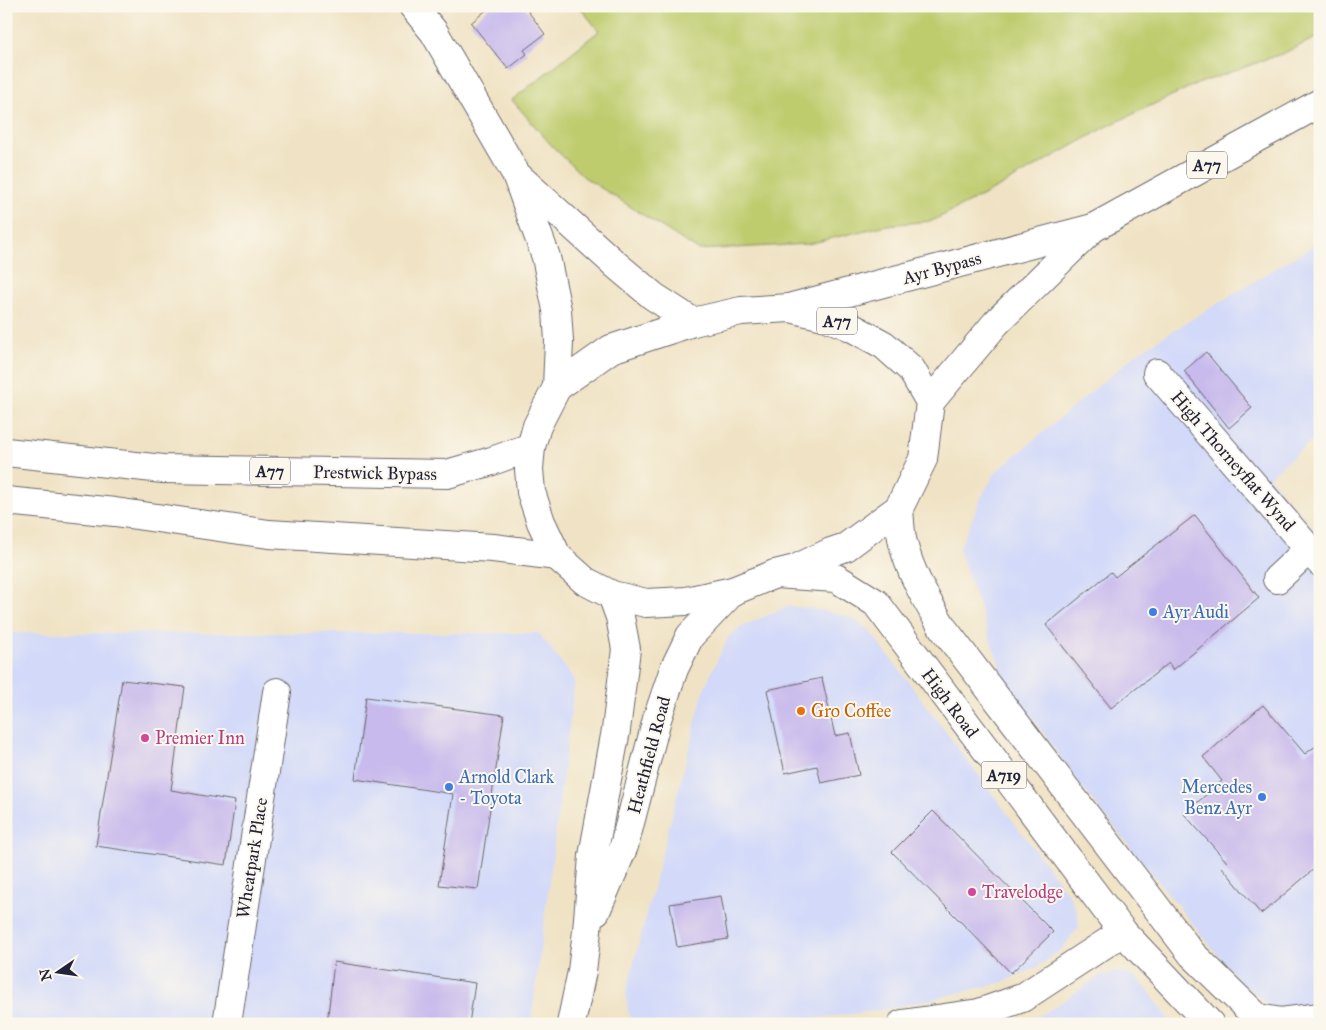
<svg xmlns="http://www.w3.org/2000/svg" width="1326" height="1030" viewBox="0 0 1326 1030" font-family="'IM FELL Great Primer',serif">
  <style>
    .built { fill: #d2d9f9 }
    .green { fill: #bfcc6e; stroke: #707754 }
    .building { fill: #c8baec }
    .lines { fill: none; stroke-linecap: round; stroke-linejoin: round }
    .minor-casing { stroke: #6a666b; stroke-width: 30 }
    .major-casing { stroke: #6a666b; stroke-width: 30 }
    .highway-casing { stroke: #6a666b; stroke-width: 30 }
    .minor { stroke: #fff; stroke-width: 28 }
    .major { stroke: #fff; stroke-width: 28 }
    .highway { stroke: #fff; stroke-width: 28 }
    .shop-dot { fill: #3f7fe0; stroke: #fbf7ec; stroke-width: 2 }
    .food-dot { fill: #e8710a; stroke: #fbf7ec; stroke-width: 2 }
    .hotel-dot { fill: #d1479c; stroke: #fbf7ec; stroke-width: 2 }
    .labels { text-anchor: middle; stroke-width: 4; stroke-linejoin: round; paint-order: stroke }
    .shield { fill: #fbf7ec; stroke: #636270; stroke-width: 1 }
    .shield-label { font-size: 16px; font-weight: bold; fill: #22223b }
    .street-label { font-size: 18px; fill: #22223b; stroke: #fbf7ec }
    .shop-label { font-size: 18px; fill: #366cbe; stroke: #fbf7ec; text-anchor: start }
    .food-label { font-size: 18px; fill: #c56008; stroke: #fbf7ec; text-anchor: start }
    .hotel-label { font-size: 18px; fill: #b23c85; stroke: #fbf7ec; text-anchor: start }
  </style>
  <rect width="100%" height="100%" fill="#fbf7ec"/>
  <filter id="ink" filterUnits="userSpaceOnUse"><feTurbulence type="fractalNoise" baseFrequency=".02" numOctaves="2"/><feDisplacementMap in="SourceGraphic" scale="10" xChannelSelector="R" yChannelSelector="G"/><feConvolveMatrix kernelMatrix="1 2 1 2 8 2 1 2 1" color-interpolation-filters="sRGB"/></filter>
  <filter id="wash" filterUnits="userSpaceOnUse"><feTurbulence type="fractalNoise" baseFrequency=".0096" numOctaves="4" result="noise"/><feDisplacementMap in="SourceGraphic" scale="20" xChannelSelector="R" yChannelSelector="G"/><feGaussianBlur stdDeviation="1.12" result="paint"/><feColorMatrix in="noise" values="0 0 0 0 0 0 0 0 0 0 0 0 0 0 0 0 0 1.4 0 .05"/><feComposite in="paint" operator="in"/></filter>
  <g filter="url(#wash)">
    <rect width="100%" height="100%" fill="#f0e3c5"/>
    <!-- built -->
    <g class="built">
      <path d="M 1320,241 L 1320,434 L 1269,477 L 1320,538 L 1320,1024 L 1291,1024 L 1239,981 L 1077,781 L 1003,676 L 959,549 L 983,494 L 996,472 L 1137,353 Z"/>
      <path d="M 788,606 L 821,610 L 850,617 L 869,630 L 1069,895 L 1077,911 L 1079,927 L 1062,949 L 1036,968 L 1000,983 L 942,997 L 876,1011 L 769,1024 L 633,1024 L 628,1012 L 626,993 L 705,686 L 729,636 L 741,627 Z"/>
      <path d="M 6,633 L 539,633 L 575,680 L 531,1024 L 6,1024 Z"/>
      <path d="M 1120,972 L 1134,976 L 1146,987 L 1173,1024 L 1024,1024 L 1056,1006 L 1102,974 Z"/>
    </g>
    <!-- green -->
    <path class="green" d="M 579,6 L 1320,6 L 1320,36 L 1284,53 L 1192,86 L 1108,126 L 997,188 L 932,221 L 887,225 L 808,244 L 698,250 L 584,177 L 553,147 L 512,100 L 599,31 Z"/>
    <g id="blocks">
      <!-- building -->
      <g class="building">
        <path d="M 491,6 L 524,6 L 545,34 L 524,50 L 527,54 L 508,69 L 471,23 Z"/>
        <path d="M 1206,352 L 1252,408 L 1229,428 L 1184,371 Z"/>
        <path d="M 1195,515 L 1259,598 L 1173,670 L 1169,663 L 1111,708 L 1046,625 L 1111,572 L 1115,577 Z"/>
        <path d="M 822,678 L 835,736 L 850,733 L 859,775 L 821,783 L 817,766 L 785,773 L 767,690 Z"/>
        <path d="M 122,680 L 185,687 L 171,790 L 235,801 L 226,865 L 96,846 Z"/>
        <path d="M 366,697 L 504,715 L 478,889 L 439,885 L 453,794 L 355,779 Z"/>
        <path d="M 1263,705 L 1305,754 L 1320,743 L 1320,864 L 1261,914 L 1222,867 L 1227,862 L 1184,814 L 1222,781 L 1203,757 Z"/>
        <path d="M 933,811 L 1053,932 L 1011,973 L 892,852 Z"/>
        <path d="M 721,896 L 728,939 L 677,947 L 670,904 Z"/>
        <path d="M 334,962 L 475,983 L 469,1024 L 327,1024 Z"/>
      </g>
    </g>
  </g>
  <g filter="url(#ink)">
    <use href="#blocks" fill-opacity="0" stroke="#6a666b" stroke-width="1"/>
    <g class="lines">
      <!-- minor casing -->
      <g class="minor-casing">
        <g id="minor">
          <path d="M 1157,373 L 1320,562"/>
          <path d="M 1277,579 L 1309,549"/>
          <path d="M 1258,1018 L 1281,1022 L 1320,1017"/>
          <path d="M 227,1024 L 277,692"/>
          <path d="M 902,1024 L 979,1013 L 1022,998 L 1123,932"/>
        </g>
      </g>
      <!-- major casing -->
      <g class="major-casing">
        <g id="major">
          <path d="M 413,6 L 434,32 L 516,174 L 546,257 L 557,310 L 559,341 L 557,387"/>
          <path d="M 519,177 L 615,264 L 653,296 L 693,322"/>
          <path d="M 899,508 C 900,519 900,532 903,543 C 910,573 927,601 943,628 L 1192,954 L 1264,1024"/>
          <path d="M 775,574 L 836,578 L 876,603 L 1123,932 L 1210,1024"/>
          <path d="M 596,911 L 624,846 L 657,719 L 674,669 L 690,636 L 733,591"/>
          <path d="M 571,1024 L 582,971 L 587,931 L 593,856 L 616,730 L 626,649 L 620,617 L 612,595"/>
        </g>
      </g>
      <!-- highway casing -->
      <g class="highway-casing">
        <g id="highway">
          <path d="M 792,307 L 1093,228 L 1320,103"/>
          <path d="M 790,308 L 827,317 L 851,327 L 884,345 L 911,369 L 930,402 L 923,459 L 899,508 L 846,547 L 831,552 L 795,569 L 775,574 L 733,591 L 686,601 L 646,603 L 612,595 L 585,581 L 557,556 L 541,522 L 531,492 L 529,469 L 531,447 L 537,426 L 557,387 L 611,349 L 693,322 L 741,311 Z"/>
          <path d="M 930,402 L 996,323 L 1092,229"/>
          <path d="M 6,452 L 163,469 L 447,474 L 492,461 L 531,447"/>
          <path d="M 6,501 L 115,512 L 269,534 L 493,548 L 557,556"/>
        </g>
      </g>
      <!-- minor -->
      <use href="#minor" class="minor"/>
      <!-- major -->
      <use href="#major" class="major"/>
      <!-- highway -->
      <use href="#highway" class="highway"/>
    </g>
  </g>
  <!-- markers -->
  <g class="shop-dot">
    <circle cx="1153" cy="612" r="5"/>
    <circle cx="449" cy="787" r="5"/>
    <circle cx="1262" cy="797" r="5"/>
  </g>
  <circle class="food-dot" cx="801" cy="711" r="5"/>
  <g class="hotel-dot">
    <circle cx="145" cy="738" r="5"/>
    <circle cx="972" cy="892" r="5"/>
  </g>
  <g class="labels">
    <!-- shield labels -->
    <g class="shield">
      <rect x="1187" y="151.5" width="40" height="27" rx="4"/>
      <rect x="817" y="307.5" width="40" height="27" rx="4"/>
      <rect x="250" y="457.5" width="40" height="27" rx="4"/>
      <rect x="981.5" y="761.5" width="45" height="27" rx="4"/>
    </g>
    <g class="shield-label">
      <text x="1207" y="171">A77</text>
      <text x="837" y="327">A77</text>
      <text x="270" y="477">A77</text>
      <text x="1004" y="781">A719</text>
    </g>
    <!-- street labels -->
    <g class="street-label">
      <text transform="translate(942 268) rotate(-15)" y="6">Ayr Bypass</text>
      <text transform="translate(1233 461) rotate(49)" y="6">High Thorneyflat Wynd</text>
      <text transform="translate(375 473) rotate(1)" y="6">Prestwick Bypass</text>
      <text transform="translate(950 703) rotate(53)" y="6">High Road</text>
      <text transform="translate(649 755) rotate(-75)" y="6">Heathfield Road</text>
      <text transform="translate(252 858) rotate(-81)" y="6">Wheatpark Place</text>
    </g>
    <!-- shop labels -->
    <g class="shop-label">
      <text x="1163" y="618">Ayr Audi</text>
      <text x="459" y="783">Arnold Clark<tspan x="459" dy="21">- Toyota</tspan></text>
      <text x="1252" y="793" text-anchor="end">Mercedes<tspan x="1252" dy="21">Benz Ayr</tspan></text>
    </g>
    <!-- food labels -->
    <g class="food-label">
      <text x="811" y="717">Gro Coffee</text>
    </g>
    <!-- hotel labels -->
    <g class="hotel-label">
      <text x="155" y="744">Premier Inn</text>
      <text x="982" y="898">Travelodge</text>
    </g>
  </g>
  <!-- margin -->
  <rect width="1326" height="1030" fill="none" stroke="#fbf7ec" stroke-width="25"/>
  <!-- north arrow -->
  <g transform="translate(58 972) rotate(257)" stroke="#fbf7ec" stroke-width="4" paint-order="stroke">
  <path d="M0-4L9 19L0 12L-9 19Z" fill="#22223b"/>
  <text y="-8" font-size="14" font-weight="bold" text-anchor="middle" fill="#22223b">N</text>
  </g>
</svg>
